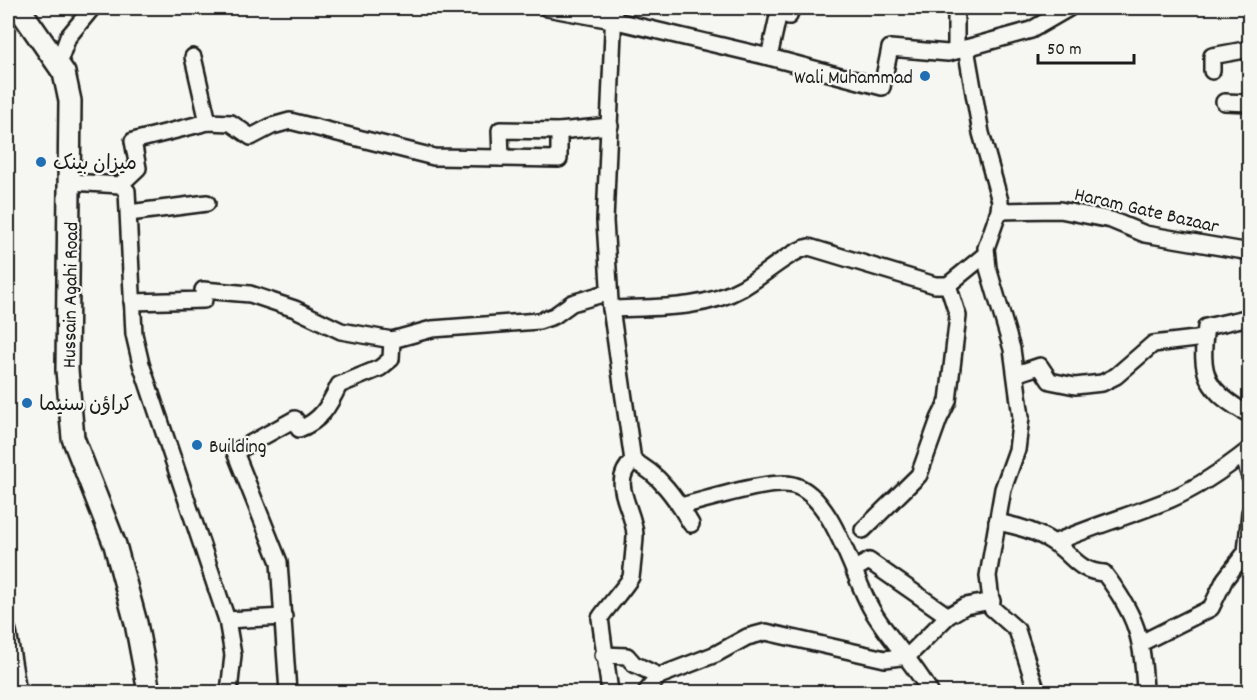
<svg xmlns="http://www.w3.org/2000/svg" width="1257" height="700" viewBox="0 0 1257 700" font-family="Dekko,'Playpen Sans Arabic',sans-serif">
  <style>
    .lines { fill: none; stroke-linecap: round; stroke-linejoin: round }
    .street-casing { stroke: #1c1c1c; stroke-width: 20 }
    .secondary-casing { stroke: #1c1c1c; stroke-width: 26 }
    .street { stroke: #f6f6f2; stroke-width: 15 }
    .secondary { stroke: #f6f6f2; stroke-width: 21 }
    .poi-dot { fill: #1f6fb2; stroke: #f6f6f2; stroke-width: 2 }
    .labels { text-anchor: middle; stroke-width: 4.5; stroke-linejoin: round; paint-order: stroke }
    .poi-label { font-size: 20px; fill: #1c1c1c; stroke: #f6f6f2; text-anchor: start }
    .street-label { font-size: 20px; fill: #1c1c1c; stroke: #f6f6f2 }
  </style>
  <rect width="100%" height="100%" fill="#f6f6f2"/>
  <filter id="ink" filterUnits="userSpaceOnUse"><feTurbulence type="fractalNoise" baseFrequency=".0167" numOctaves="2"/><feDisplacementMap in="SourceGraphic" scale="12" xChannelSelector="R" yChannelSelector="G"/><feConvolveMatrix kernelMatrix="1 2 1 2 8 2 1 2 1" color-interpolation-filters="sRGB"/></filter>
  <g filter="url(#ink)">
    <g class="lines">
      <!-- street casing -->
      <g class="street-casing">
        <g id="street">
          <path d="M 547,8 L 612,20 L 769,57 L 882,87 L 890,48 L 948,53 L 1031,30 L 1069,8"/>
          <path d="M 956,8 L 956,51"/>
          <path d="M 966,48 L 981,133 L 1000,201 L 999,211 L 986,248 L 988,268 L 1012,349 L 1021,417 L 1017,450 L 1003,489 L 988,576 L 992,608 L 1017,630 L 1037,692"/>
          <path d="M 193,57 L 208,122"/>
          <path d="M 769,57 L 779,12 L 789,16 L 791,8"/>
          <path d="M 58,64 L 68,37 L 92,8"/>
          <path d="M 1212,71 L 1212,56 L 1250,49"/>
          <path d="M 1224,102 L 1250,103"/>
          <path d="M 501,158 L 559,159 L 559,131"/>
          <path d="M 71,182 L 120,185 L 127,191 L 134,334 L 141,364 L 227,620 L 233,655 L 229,692"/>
          <path d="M 120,185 L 138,168 L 133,141 L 208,122 L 231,123 L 251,137 L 272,126 L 290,121 L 434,157 L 501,158 L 500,130 L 559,131 L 610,126"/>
          <path d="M 999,211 L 1060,210 L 1111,220 L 1145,234 L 1250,252"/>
          <path d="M 129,213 L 207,203"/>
          <path d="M 132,302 L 204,300 L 203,290 L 250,294 L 295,309 L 341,331 L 392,340 L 432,329 L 539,321 L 554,316 L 572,303 L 609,292"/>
          <path d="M 611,309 C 655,307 703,310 742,288 C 762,277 788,252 809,247 L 935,285 L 948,285 L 986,254"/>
          <path d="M 1250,317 L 1206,327 C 1199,375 1206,391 1250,415"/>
          <path d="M 1016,374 L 1040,366 L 1050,381 L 1075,386 L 1102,383 L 1116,376 L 1153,344 L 1204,338"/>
          <path d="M 1243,455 L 1250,477"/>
          <path d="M 633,461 C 659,473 677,500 691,524"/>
          <path d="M 681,506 C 707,500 769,479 793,485 C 833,495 853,578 872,610 C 889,639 914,663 930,692"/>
          <path d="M 997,522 C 1017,526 1036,531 1054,543 C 1074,556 1077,571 1104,573 C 1137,616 1143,639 1145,692"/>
          <path d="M 863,530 L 919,475 L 939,419 L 948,401 L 958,316 L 948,285"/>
          <path d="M 1054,543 C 1092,526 1133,515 1171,499 C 1199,487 1226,468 1250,449"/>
          <path d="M 855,569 L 869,561 L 948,616"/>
          <path d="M 227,620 L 284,617"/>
          <path d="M 8,631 L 18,692"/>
          <path d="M 1141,643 L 1211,608 L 1225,579 L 1246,552 L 1250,512"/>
          <path d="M 603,655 L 627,656 L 634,664 L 659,676"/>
          <path d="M 288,692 L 279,562 L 235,452 L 295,419 L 299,429 C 321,421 329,406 339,385 L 380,368 L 391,359 L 392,340"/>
          <path d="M 610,692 L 600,618 C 604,611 630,581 631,577 C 632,571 635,541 635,535 C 634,508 608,483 633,461 L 610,301 L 605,221 L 614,8"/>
          <path d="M 646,692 L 659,676 L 716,654 L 747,637 L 766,632 L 885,659 L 908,656 L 948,616 L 965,606 L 992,601"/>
        </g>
      </g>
      <!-- secondary casing -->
      <g class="secondary-casing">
        <path id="secondary" d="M 19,8 L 64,73 L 70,101 L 67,370 L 73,438 L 115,545 L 136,623 L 149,692"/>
      </g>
      <!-- street -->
      <use href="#street" class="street"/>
      <!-- secondary -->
      <use href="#secondary" class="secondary"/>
    </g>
  </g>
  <!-- markers -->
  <g class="poi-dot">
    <circle cx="925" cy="76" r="6"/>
    <circle cx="41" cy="162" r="6"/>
    <circle cx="27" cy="403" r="6"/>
    <circle cx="197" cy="445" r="6"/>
  </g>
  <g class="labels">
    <!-- poi labels -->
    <g class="poi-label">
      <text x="913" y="83" text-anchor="end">Wali Muhammad</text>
      <text x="53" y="169">میزان بینک</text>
      <text x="39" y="410">کراؤن سنیما</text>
      <text x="209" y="452">Building</text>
    </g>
    <!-- street labels -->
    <g class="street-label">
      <text transform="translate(1147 209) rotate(13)" y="7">Haram Gate Bazaar</text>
      <text transform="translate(69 295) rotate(-89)" y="7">Hussain Agahi Road</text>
    </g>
  </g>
  <!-- margin -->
  <rect width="1257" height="700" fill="none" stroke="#f6f6f2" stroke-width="30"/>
  <rect x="15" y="15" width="1227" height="670" fill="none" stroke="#1c1c1c" stroke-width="2" filter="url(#ink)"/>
  <!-- scale -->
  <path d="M1038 54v9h96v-9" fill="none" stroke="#1c1c1c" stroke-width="3"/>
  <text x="1047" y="54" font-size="18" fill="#1c1c1c" stroke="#f6f6f2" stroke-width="4.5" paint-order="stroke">50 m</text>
</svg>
